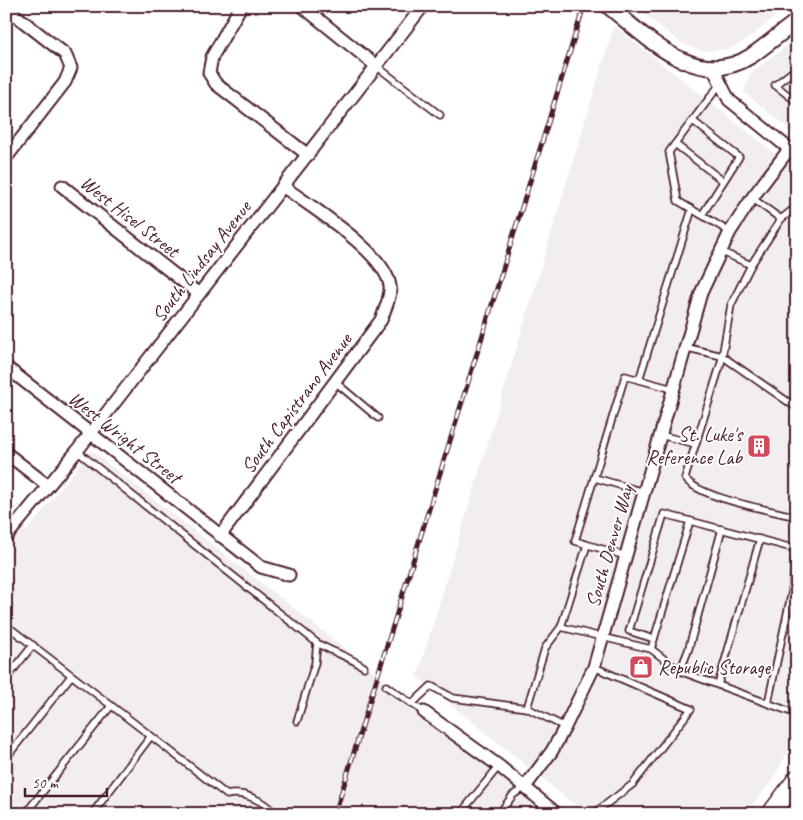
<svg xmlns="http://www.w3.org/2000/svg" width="803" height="820" viewBox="0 0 803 820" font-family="Caveat,sans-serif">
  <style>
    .built { fill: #f2eeef }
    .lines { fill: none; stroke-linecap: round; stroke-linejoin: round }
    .service-casing { stroke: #4a1f2b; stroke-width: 9 }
    .minor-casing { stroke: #4a1f2b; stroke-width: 15 }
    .tertiary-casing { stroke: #4a1f2b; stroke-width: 18 }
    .primary-casing { stroke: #4a1f2b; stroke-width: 21 }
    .service { stroke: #fff; stroke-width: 5.5 }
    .minor { stroke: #fff; stroke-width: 11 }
    .tertiary { stroke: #fff; stroke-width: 14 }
    .primary { stroke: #fff; stroke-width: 18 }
    .rail-casing { stroke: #4a1f2b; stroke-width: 5 }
    .rail { stroke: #fff; stroke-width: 3; stroke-dasharray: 9; stroke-linecap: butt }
    .labels { text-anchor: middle; stroke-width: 4; stroke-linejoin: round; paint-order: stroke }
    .street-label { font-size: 20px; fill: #4a1f2b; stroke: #fff }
    .poi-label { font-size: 20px; fill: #4a1f2b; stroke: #fff; text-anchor: end }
  </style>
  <rect width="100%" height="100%" fill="#fff"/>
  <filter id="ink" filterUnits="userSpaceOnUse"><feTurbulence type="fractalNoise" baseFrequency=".02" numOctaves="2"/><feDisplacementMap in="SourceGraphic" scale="10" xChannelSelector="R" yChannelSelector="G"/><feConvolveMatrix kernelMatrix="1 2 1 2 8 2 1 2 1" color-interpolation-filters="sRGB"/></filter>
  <g filter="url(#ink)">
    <!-- built -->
    <g class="built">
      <path d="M 634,6 L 789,6 L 745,41 L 729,49 L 703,51 L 681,43 Z"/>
      <path d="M 614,26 L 797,171 L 797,732 L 790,748 L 770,784 L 744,814 L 586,814 L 417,677 Z"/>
      <path d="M 797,38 L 797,135 L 746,94 L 744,90 L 751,73 Z"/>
      <path d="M 91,450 L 346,649 L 549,814 L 6,814 L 6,519 L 27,531 Z"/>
    </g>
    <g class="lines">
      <!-- service casing -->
      <g class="service-casing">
        <g id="service">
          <path d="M 375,65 L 440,115"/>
          <path d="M 797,68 L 775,85 L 797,102"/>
          <path d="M 720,84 L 669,152 L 678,201 L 730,232"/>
          <path d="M 693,121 L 739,157 L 702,215"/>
          <path d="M 675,144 L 723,181"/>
          <path d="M 752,198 L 781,219"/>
          <path d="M 797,210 L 791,211 L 781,219 L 751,265 L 731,305 L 721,363 L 685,478 C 698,498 771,510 797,517"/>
          <path d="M 720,251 L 751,265"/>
          <path d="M 684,347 L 722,356 L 797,408"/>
          <path d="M 639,380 L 692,209"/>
          <path d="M 334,381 L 378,418"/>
          <path d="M 660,435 L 696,444"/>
          <path d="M 77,451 L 317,643 L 315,663 L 297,721"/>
          <path d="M 595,478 L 644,492"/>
          <path d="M 587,545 L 561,627 L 651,649 L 680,671 L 794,713 L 797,710"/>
          <path d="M 626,556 L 575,541 L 625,376 L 673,389"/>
          <path d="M 6,625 L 151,736 L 92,814"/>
          <path d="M 561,627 L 545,648 L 527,708 L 565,727"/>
          <path d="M 654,639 L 629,631 L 664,514 L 796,549 L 792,591 L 768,703"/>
          <path d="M 317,643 C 332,652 350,657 364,667"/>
          <path d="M 651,649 L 690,521"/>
          <path d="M 680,671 L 688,651 L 722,529"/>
          <path d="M 6,679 L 33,645"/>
          <path d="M 718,685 L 760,539"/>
          <path d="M 386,686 L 424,712"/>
          <path d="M 412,704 L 431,686 L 453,698 L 527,708"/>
          <path d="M 151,736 L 227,795 C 245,791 263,801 276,814"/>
          <path d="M 6,758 L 71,676"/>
          <path d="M 25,814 L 111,706"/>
          <path d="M 460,814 L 499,766"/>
          <path d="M 499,814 L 513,795 L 525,787"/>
          <path d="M 593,814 L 633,784 L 691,709 L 594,667"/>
        </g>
      </g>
      <!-- minor casing -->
      <g class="minor-casing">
        <g id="minor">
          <path d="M 241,6 L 212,57 L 209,73 L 216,84 L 308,155"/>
          <path d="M 302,6 L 375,65"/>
          <path d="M 6,8 L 65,54 L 71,68 L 65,82 L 6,158"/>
          <path d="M 713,68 L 729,100 L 797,155"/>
          <path d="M 62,186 L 199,294"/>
          <path d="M 6,367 L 261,567 L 289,575"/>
          <path d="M 6,453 L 47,485"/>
          <path d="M 220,536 L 381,320 C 385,309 391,297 390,286 C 385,252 311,207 284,187"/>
          <path d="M 6,537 L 77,451 L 423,6"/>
          <path d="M 424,712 L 499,766 L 557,814"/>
          <path d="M 525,787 L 552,751 L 565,727 L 594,667 L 701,293 L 730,232 L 752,198 L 790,148"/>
        </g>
      </g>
      <!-- tertiary casing -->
      <g class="tertiary-casing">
        <path id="tertiary" d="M 608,6 C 648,38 697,91 751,56 C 767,45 782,32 797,21"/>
      </g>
      <!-- primary casing -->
      <g class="primary-casing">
        <path id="primary" d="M 771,814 L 797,779"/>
      </g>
      <!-- service -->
      <use href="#service" class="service"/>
      <!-- minor -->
      <use href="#minor" class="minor"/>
      <!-- tertiary -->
      <use href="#tertiary" class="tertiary"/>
      <!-- primary -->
      <use href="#primary" class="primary"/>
      <!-- rail casing -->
      <g class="rail-casing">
        <path id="rail" d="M 335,814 L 584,6"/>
      </g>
      <!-- rail -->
      <use href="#rail" class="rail"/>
    </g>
  </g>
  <!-- icons -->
  <defs>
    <g id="building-square" transform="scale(1.25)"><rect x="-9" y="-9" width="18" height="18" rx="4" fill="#d1495b" stroke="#fff"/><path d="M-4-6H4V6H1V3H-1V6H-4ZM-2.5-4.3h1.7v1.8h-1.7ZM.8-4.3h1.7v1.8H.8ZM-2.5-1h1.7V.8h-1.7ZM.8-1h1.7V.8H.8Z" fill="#fff"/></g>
    <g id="shop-square" transform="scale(1.25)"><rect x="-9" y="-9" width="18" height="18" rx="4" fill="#d1495b" stroke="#fff"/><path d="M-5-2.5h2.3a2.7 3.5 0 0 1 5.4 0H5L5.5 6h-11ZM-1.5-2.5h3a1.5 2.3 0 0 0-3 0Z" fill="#fff"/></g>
  </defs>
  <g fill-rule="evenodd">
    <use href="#building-square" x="759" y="446"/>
    <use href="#shop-square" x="641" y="667"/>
  </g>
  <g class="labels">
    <!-- street labels -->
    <g class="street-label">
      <text transform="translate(130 216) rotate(38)" y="7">West Hisel Street</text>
      <text transform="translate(201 261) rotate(-52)" y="7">South Lindsay Avenue</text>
      <text transform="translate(296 403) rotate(-53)" y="7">South Capistrano Avenue</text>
      <text transform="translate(125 437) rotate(38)" y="7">West Wright Street</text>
      <text transform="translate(609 546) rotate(-74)" y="7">South Denver Way</text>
    </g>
    <!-- poi labels -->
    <g class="poi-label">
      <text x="742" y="441">St. Luke's<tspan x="742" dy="23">Reference Lab</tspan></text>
      <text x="658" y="674" text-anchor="start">Republic Storage</text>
    </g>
  </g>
  <!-- margin -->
  <rect width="803" height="820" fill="none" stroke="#fff" stroke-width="25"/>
  <rect x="12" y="12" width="778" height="795" fill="none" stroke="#4a1f2b" stroke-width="2" filter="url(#ink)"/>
  <!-- scale -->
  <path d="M25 788v8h82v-8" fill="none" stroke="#4a1f2b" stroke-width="2.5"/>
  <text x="32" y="788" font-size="15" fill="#4a1f2b" stroke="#ffffff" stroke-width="4" paint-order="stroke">50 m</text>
</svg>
